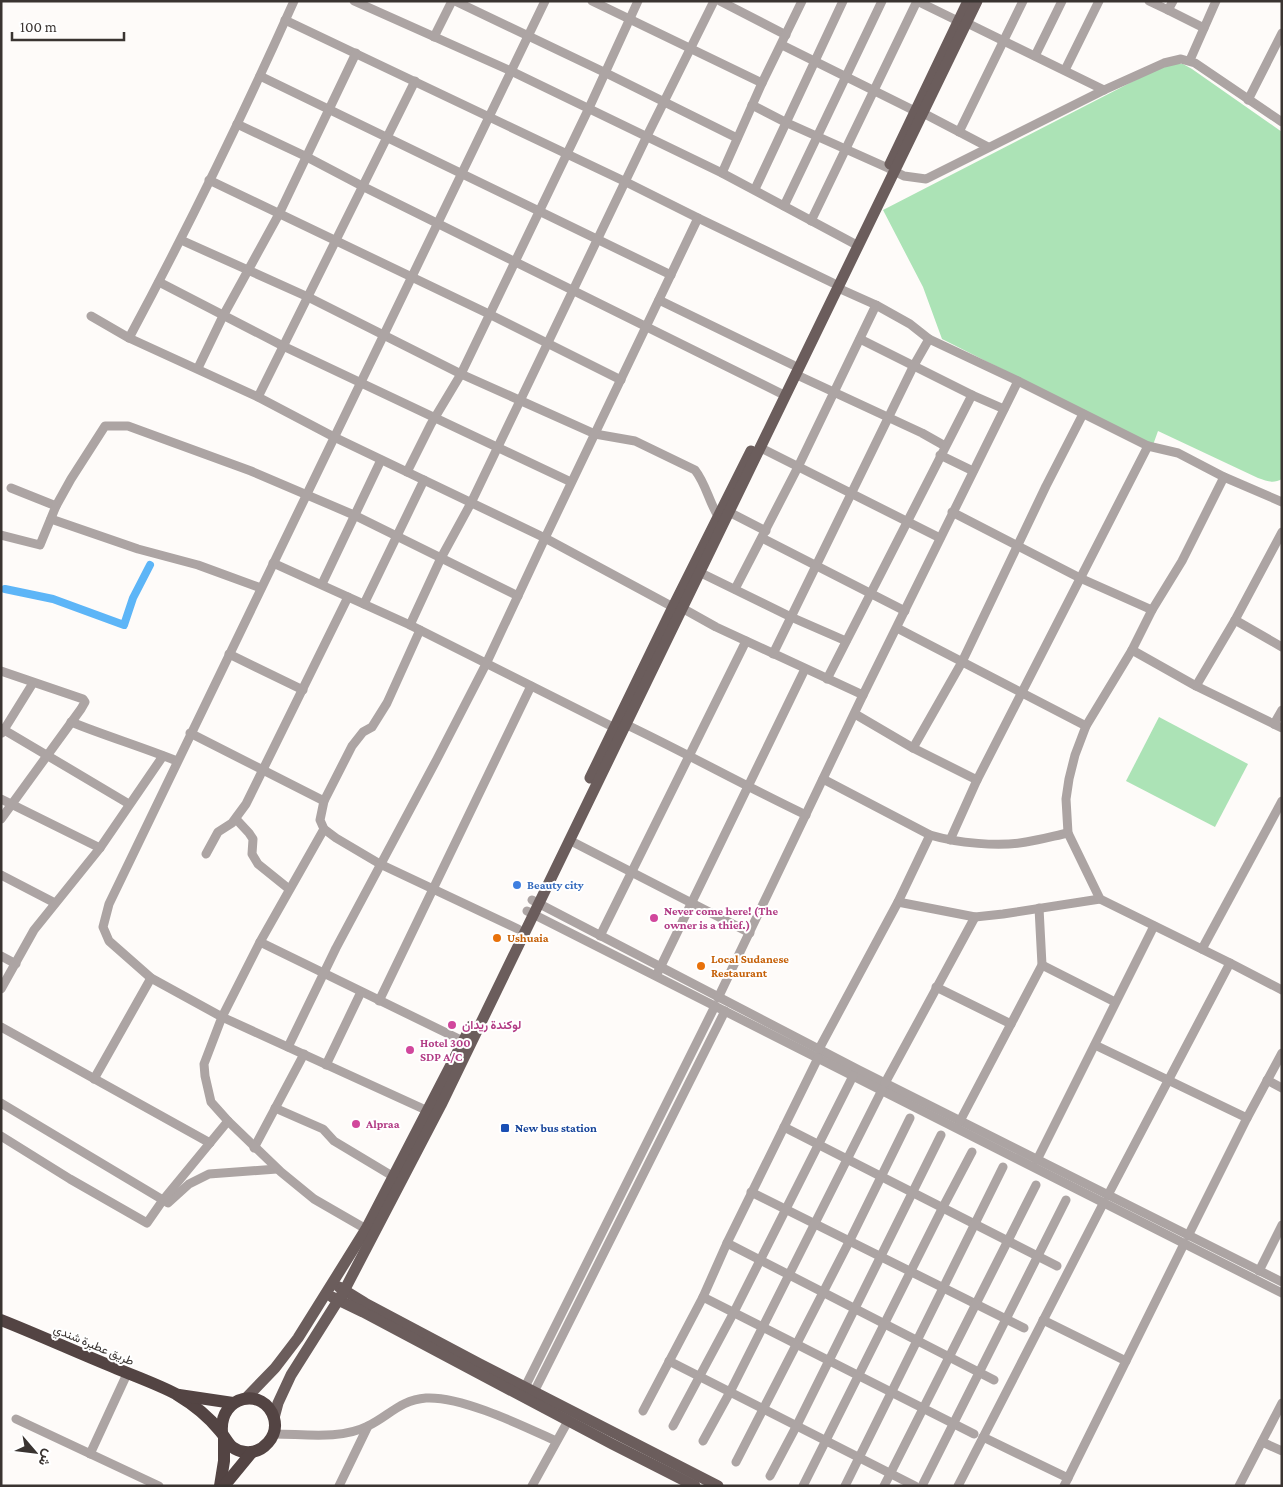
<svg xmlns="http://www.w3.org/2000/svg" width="1283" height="1487" viewBox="0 0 1283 1487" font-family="'Crimson Pro',Vazirmatn,serif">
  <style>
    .green { fill: #ace3b6 }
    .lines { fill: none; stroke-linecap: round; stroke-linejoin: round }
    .canal { stroke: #5db5f7; stroke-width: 8 }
    .minor { stroke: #aca4a3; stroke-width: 9 }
    .major { stroke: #6b5d5c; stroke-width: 11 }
    .highway { stroke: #534443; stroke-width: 12 }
    .shop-dot { fill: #3f7fe0; stroke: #fff; stroke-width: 2 }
    .hotel-dot { fill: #d1479c; stroke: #fff; stroke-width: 2 }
    .food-dot { fill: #e8710a; stroke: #fff; stroke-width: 2 }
    .transit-dot { fill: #1a4fb4; stroke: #fff; stroke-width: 2 }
    .labels { text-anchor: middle; stroke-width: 4; stroke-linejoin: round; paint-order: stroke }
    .shop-label { font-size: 12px; font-weight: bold; fill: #366cbe; stroke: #fff; text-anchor: start }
    .hotel-label { font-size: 12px; font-weight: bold; fill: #b23c85; stroke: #fff; text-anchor: start }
    .food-label { font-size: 12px; font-weight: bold; fill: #c56008; stroke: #fff; text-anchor: start }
    .transit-label { font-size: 12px; font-weight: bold; fill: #164399; stroke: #fff; text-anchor: start }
    .street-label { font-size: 12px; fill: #3a3431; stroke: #fff }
  </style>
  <rect width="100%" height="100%" fill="#fefbf9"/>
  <!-- green -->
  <g class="green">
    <path d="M 1172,64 L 1183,64 L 1192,69 L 1282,132 L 1282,479 C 1273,484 1267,481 1258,478 L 1158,431 L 1153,445 L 942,339 L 923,287 L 883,210 L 1157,69 Z"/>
    <path d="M 1159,717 L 1248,764 L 1215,827 L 1126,781 Z"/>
  </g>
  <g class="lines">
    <!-- canal -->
    <path class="canal" d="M 5,589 L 53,599 L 124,625 L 133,598 L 150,565"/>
    <!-- minor -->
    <g class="minor">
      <path d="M 354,1 L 511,71 L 722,173 L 853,243"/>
      <path d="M 455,1 L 606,73 L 737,138"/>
      <path d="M 592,1 L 762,83"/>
      <path d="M 720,1 L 786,35"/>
      <path d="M 917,1 L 958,21"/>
      <path d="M 1149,1 L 1168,10 L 1173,1"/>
      <path d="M 1168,10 L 1204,28"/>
      <path d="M 285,20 L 626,182 L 698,218"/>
      <path d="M 967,23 L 1104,90"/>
      <path d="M 434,37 L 452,1"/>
      <path d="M 782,45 L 915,111"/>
      <path d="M 1035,56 L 1062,1"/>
      <path d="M 1190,60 L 1216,1"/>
      <path d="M 1065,70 L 1099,1"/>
      <path d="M 260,76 L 671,275"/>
      <path d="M 1248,100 L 1282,33"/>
      <path d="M 752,105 L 785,122 L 888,168 L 904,176 L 926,179 L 1104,90 L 1164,63 L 1181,59 L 1195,63 L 1282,122"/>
      <path d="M 923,113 L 988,147"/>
      <path d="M 237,124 L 305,156 L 364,187 L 780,393"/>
      <path d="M 959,132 L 1023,1"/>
      <path d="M 722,173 L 762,83 L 802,1"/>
      <path d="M 209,180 L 489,314 L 621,380"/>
      <path d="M 755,189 L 843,1"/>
      <path d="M 784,206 L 882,1"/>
      <path d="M 811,221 L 917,1"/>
      <path d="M 181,240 L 308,297 L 461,374 L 595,434 L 635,441 L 695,470 C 706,484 709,502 718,516"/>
      <path d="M 159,282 L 283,346 L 571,482"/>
      <path d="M 838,288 L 876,305 L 910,324 L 929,339 L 1018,381 L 1148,446 L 1178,453 L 1224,477 L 1282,502"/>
      <path d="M 659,300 L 793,365"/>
      <path d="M 91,316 L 129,338 L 258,397 L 334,437 L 545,538 L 698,218 L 833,283"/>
      <path d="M 129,338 C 188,228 243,115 294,1"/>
      <path d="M 860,339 L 972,395 L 1004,409"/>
      <path d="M 198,368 L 223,316 L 279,214 L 356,53"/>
      <path d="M 797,375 L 922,433 L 945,446"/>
      <path d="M 258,397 L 415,81"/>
      <path d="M 761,448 L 940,538"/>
      <path d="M 940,455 L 973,471"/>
      <path d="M 407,472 L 431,424 L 461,374 L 589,108 L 638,1"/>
      <path d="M 1224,477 L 1182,561 L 1152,610 L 1132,650 L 1086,726 L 1075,755 L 1069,779 L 1066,799 L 1068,833 L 1100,899 L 1230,963 L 1282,990"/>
      <path d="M 11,488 L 56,506"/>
      <path d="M 729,512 L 766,531"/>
      <path d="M 952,512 L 1080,578 L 1152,610"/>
      <path d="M 51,519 L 138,549 L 198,565 L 261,588"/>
      <path d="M 1,535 L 40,545 L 56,506 L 71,479 L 105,426 L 128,426 L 251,471 L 354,515 L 518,596"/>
      <path d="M 762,538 L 905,611"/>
      <path d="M 273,563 L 410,625 L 619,730"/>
      <path d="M 699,572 L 791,617 L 846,641"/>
      <path d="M 322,584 L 381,460"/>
      <path d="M 735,589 L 798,467 L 876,305"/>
      <path d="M 364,604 L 424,480"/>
      <path d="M 682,608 L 716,627 L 863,695"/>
      <path d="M 1235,620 L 1282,647"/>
      <path d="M 410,625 L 441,558 L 471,503 L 647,136 L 714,1"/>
      <path d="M 897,628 L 1086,726"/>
      <path d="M 420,630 L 387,703 L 372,727 L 363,732 L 352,746 L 324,801 L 320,820 L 324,829 L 336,838 L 380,864 L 518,929"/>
      <path d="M 1132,650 L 1196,686 L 1282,728"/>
      <path d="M 229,654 L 303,690"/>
      <path d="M 773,654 L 913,367 L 929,339"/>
      <path d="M 1,671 L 83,699 L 85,702 L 81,709 L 1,819"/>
      <path d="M 827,679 L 972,395"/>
      <path d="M 1196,686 L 1235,620 L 1282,532"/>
      <path d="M 855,714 L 913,748 L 977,780"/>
      <path d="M 71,722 C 106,736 142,747 177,761"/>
      <path d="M 625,724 C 686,753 745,786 806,815"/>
      <path d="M 1274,724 L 1282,710"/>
      <path d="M 1,728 L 129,804"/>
      <path d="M 2,733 L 33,683"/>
      <path d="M 190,733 L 324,801"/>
      <path d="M 913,748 L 962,662 L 1046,486 L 1083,414"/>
      <path d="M 823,779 L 930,835 C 957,843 999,847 1026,842 C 1040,840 1054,836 1068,833"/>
      <path d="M 1,799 L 100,848"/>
      <path d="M 236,819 L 249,833 L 253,839 L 252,854 L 258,864 L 289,889"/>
      <path d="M 324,829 L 260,942 L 222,1017 L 428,1111"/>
      <path d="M 569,840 L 750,933"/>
      <path d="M 950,840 L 977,780 L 1148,446"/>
      <path d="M 206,854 L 218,832 L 232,823 L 246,804 L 348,597"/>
      <path d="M 1,875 L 55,903"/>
      <path d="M 532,900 L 859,1070 L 1282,1282"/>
      <path d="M 898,902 L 975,917 L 1003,914 L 1100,899"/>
      <path d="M 527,911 L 1282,1293"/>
      <path d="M 600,936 L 746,641"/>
      <path d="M 260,942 L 463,1041"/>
      <path d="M 1202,949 L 1282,801"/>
      <path d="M 1,956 L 16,964"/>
      <path d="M 1042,965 L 1115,1002"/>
      <path d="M 658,972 L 805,669"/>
      <path d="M 936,987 L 1011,1024"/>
      <path d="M 1,989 L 34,930 L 100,848 L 163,756"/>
      <path d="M 718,998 L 863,695 L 1018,381"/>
      <path d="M 379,1001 L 531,686"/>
      <path d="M 1,1027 L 210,1143"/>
      <path d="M 1095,1045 L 1247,1118"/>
      <path d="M 288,1047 L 336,948 L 437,759 L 486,664 L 545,538 L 673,607"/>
      <path d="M 819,1049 L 898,902 L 930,835"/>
      <path d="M 818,1058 L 727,1243 L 994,1380"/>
      <path d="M 326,1065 L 361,992"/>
      <path d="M 94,1079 L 151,978"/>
      <path d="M 1267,1080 L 1282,1088"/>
      <path d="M 885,1083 L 975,917"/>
      <path d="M 1,1103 L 168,1203 L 189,1184 L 209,1174 L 277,1169"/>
      <path d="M 275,1108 L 323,1129 L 334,1141 L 394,1177"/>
      <path d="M 960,1121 L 1042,965 L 1039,908"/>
      <path d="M 784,1127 L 1057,1266"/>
      <path d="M 1,1136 L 70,1179 L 147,1223 L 163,1200 L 228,1121"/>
      <path d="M 254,1148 L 304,1054"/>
      <path d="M 1037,1160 L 1154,926"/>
      <path d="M 751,1192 L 1024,1328"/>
      <path d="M 1108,1195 L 1230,963"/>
      <path d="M 366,1229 L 314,1199 L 281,1172 L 228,1121 L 211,1102 L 205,1076 L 204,1064 L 222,1017 L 151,978 L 109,941 L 103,927 L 109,904 L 545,1"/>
      <path d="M 1188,1236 L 1247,1118 L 1282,1053"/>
      <path d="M 1259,1271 L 1282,1225"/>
      <path d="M 703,1297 L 974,1434"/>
      <path d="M 1043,1320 L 1126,1361"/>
      <path d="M 669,1361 L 915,1486"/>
      <path d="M 525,1387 L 715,1006"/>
      <path d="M 534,1392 L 725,1011"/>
      <path d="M 643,1411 L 703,1297 L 727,1243"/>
      <path d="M 16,1419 L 159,1486"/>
      <path d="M 673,1426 L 734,1312 L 853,1076"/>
      <path d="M 274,1434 C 304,1434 340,1440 368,1426 C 389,1416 400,1400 426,1398 C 462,1396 523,1426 556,1441"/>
      <path d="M 983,1437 L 1068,1478"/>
      <path d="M 703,1441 L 730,1392 L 882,1090"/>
      <path d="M 1262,1442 L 1282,1451"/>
      <path d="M 90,1454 L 127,1374"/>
      <path d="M 736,1462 L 850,1240 L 910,1118"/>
      <path d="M 770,1476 L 797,1425 L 941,1135"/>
      <path d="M 339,1486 L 368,1426"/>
      <path d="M 532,1486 L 568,1421"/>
      <path d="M 803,1486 L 943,1207 L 972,1152"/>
      <path d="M 845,1486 L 1003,1167"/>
      <path d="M 884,1486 L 1036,1185"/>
      <path d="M 922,1486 L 1066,1200"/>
      <path d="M 958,1486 L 1104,1202"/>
      <path d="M 1064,1486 L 1184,1244"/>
      <path d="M 1239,1486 L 1282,1403"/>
    </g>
    <!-- major -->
    <g class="major">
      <path d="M 890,164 L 968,1"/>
      <path d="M 590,778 L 673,607 L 751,451"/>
      <path d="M 339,1287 L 365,1303 L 480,1364 L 718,1486"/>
      <path d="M 332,1297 L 363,1312 L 612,1444 L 695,1486"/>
      <path d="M 246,1398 L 275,1368 L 298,1338 L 366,1229 L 471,1026"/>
      <path d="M 274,1418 L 278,1403 L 291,1375 L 344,1291 L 441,1105 L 977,1"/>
    </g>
    <!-- highway -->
    <g class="highway">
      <path d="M 1,1320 C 39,1335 76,1352 113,1367 C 134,1376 157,1384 176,1394 C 191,1403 209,1417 220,1431 C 228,1440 229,1450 245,1452 C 263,1454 279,1436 274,1418 C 264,1386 219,1395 222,1432"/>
      <path d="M 179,1395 L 233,1403"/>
      <path d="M 220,1486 L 224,1461 L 224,1438"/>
      <path d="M 224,1486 L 252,1452"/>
    </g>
  </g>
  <!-- markers -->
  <circle class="shop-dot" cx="517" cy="885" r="5"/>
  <g class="hotel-dot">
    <circle cx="654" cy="918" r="5"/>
    <circle cx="452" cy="1025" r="5"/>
    <circle cx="410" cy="1050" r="5"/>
    <circle cx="356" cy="1124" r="5"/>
  </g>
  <g class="food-dot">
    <circle cx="497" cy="938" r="5"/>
    <circle cx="701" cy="966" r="5"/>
  </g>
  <rect class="transit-dot" x="500" y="1123" width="10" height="10" rx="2.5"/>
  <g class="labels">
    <!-- shop labels -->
    <g class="shop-label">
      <text x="527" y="889">Beauty city</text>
    </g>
    <!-- hotel labels -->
    <g class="hotel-label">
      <text x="664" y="915">Never come here! (The<tspan x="664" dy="14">owner is a thief.)</tspan></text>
      <text x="462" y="1029">لوكندة ريدان</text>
      <text x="420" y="1047">Hotel 300<tspan x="420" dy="14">SDP A/C</tspan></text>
      <text x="366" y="1128">Alpraa</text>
    </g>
    <!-- food labels -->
    <g class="food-label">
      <text x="507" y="942">Ushuaia</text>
      <text x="711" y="963">Local Sudanese<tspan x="711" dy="14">Restaurant</tspan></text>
    </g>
    <!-- transit labels -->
    <g class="transit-label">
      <text x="515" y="1132">New bus station</text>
    </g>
    <!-- street labels -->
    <g class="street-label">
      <text transform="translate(94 1345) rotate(23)" y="4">طريق عطبرة شندي</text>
    </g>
  </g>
  <!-- border -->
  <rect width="1283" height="1487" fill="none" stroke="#3a3431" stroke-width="5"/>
  <!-- north arrow -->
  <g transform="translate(35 1452) rotate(118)" stroke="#ffffff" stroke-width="4" paint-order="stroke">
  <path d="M0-4L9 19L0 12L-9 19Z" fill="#3a3431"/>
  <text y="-8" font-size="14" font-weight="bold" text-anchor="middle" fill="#3a3431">ش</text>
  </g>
  <!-- scale -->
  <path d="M12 32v8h112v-8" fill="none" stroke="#3a3431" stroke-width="2.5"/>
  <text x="20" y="32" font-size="15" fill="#3a3431" stroke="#ffffff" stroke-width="4" paint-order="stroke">100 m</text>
</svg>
